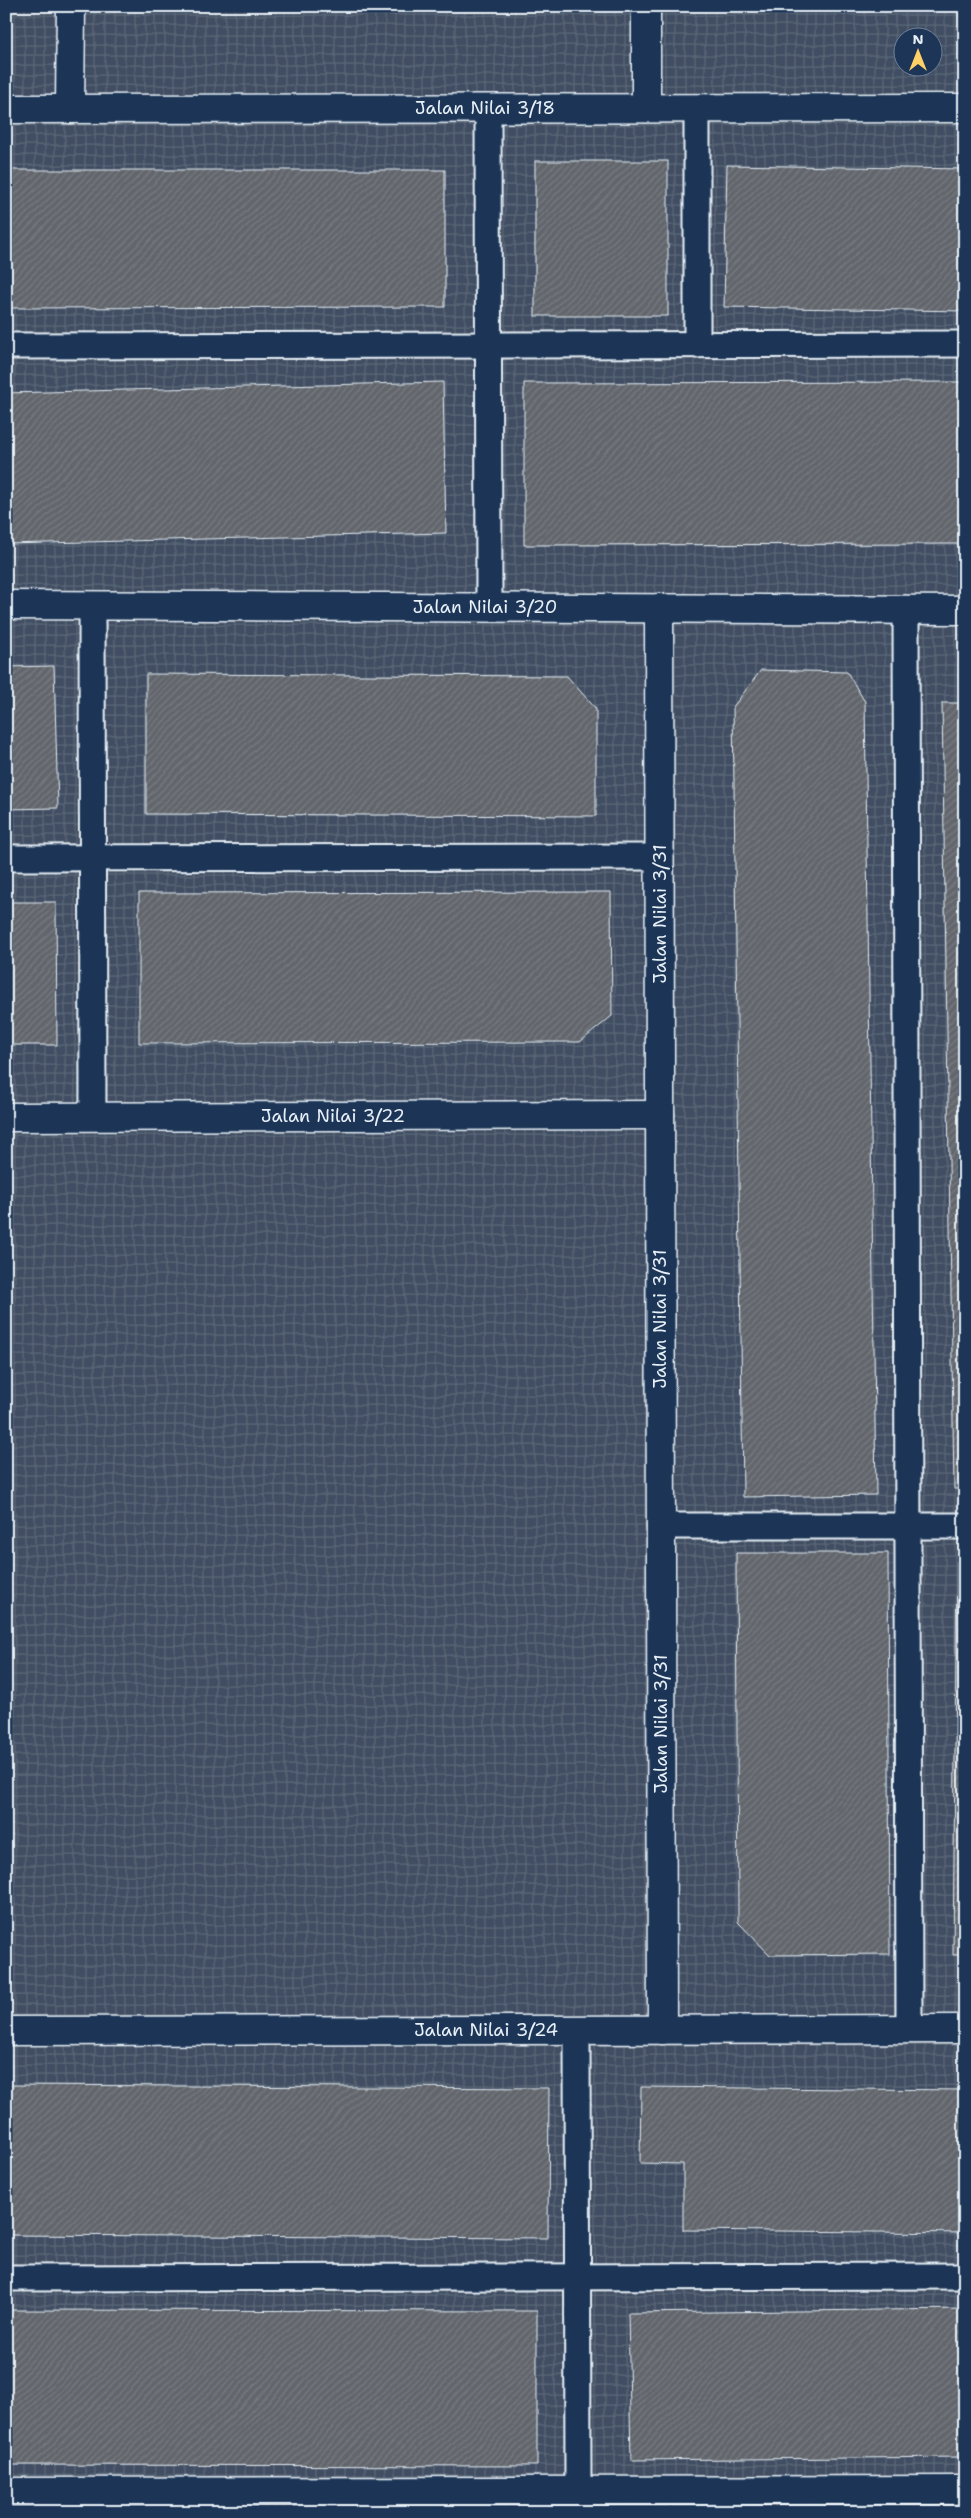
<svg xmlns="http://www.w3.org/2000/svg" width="971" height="2518" viewBox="0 0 971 2518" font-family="'Shantell Sans',sans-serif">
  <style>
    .industrial { fill: url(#industrial-grid); fill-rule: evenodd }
    .building { fill: url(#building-hatch); stroke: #e8f1f8 }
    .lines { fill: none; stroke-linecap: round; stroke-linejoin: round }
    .lane-casing { stroke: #e8f1f8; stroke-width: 29 }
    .street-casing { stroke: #e8f1f8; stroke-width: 31 }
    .lane { stroke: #1d3557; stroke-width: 25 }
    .street { stroke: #1d3557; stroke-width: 28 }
    .labels { text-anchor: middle; stroke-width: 5; stroke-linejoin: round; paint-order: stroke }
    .street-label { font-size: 18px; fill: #e8f1f8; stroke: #1d3557 }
  </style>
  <defs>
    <pattern id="industrial-grid" width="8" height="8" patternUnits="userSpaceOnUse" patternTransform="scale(1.25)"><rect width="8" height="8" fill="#404e62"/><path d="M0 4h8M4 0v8" fill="none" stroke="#5c6879"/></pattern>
    <pattern id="building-hatch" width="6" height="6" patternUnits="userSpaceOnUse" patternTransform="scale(1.25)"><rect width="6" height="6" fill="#62666c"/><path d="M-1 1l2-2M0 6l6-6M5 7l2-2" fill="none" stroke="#787c82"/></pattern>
  </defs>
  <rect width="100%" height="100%" fill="#32445d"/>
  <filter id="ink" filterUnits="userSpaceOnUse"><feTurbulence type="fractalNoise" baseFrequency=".02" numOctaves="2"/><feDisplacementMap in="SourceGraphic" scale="10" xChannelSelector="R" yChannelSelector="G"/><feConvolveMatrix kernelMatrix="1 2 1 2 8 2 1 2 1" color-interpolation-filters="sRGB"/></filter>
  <g filter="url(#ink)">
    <!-- industrial -->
    <path class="industrial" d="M 6,6 L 965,6 L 965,2512 L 6,2512 ZM 904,38 L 934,38 L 934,68 L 904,68 Z"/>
    <!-- building -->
    <g class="building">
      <rect x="535" y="161" width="133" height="155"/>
      <path d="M 727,165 L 965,169 L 965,311 L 724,307 Z"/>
      <path d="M 6,170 L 445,170 L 445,307 L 6,308 Z"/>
      <path d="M 443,382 L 446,533 L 6,544 L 6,393 Z"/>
      <path d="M 965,382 L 965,544 L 524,545 L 524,383 Z"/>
      <path d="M 54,666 L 58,808 L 6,809 L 6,667 Z"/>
      <path d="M 761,670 L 847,672 L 865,702 L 876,1495 L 743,1497 L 733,707 Z"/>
      <path d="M 146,674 L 567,676 L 596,709 L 596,816 L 146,814 Z"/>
      <path d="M 942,703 L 965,703 L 965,1489 L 954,1489 Z"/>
      <path d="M 611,892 L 612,1016 L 580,1042 L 139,1043 L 139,893 Z"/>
      <path d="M 6,902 L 56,902 L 57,1045 L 6,1045 Z"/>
      <path d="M 736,1553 L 888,1553 L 890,1954 L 770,1955 L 738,1922 Z"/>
      <path d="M 957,1561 L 965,1561 L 965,1955 L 953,1955 Z"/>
      <path d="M 6,2085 L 549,2088 L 548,2238 L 6,2235 Z"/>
      <path d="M 641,2087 L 965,2090 L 965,2233 L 683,2230 L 683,2164 L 640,2163 Z"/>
      <path d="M 965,2309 L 965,2457 L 631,2460 L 628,2313 Z"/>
      <path d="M 6,2310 L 537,2311 L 537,2466 L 6,2465 Z"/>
    </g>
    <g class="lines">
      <!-- lane casing -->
      <g class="lane-casing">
        <g id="lane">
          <path d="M 488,108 L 489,607"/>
          <path d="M 697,108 L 697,345"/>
          <path d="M 6,346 L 965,344"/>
          <path d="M 92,605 L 93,1117"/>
          <path d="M 906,609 L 909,2029"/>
          <path d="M 6,858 L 660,857"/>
          <path d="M 660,1526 L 965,1526"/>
          <path d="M 577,2030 L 578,2491"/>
          <path d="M 6,2278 L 965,2276"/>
        </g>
      </g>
      <!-- street casing -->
      <g class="street-casing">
        <g id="street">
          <path d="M 646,6 L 646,108"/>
          <path d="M 6,109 L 965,108"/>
          <path d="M 70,109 L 71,6"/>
          <path d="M 6,605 L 965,610"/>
          <path d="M 659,608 L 662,2030"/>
          <path d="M 6,1117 L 660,1115"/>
          <path d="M 6,2031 L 965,2029"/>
          <path d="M 6,2492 L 965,2490"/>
        </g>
      </g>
      <!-- lane -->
      <use href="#lane" class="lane"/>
      <!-- street -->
      <use href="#street" class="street"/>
    </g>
  </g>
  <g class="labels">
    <!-- street labels -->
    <g class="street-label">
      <text x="485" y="114">Jalan Nilai 3/18</text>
      <text x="485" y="613">Jalan Nilai 3/20</text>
      <text transform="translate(660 914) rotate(-90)" y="6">Jalan Nilai 3/31</text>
      <text x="333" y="1122">Jalan Nilai 3/22</text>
      <text transform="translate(660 1319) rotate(-90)" y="6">Jalan Nilai 3/31</text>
      <text transform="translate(661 1724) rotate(-90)" y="6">Jalan Nilai 3/31</text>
      <text x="486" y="2036">Jalan Nilai 3/24</text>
    </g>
  </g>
  <!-- margin -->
  <rect width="971" height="2518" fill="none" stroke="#1d3557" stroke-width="25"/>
  <rect x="12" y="12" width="946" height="2493" fill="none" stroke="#e8f1f8" stroke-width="2" filter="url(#ink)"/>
  <!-- north arrow -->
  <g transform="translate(918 52)"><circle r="24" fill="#1d3557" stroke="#6e8097"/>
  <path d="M0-4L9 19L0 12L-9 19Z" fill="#ffd166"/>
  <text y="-8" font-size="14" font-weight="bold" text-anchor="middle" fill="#e8f1f8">N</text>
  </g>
</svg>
